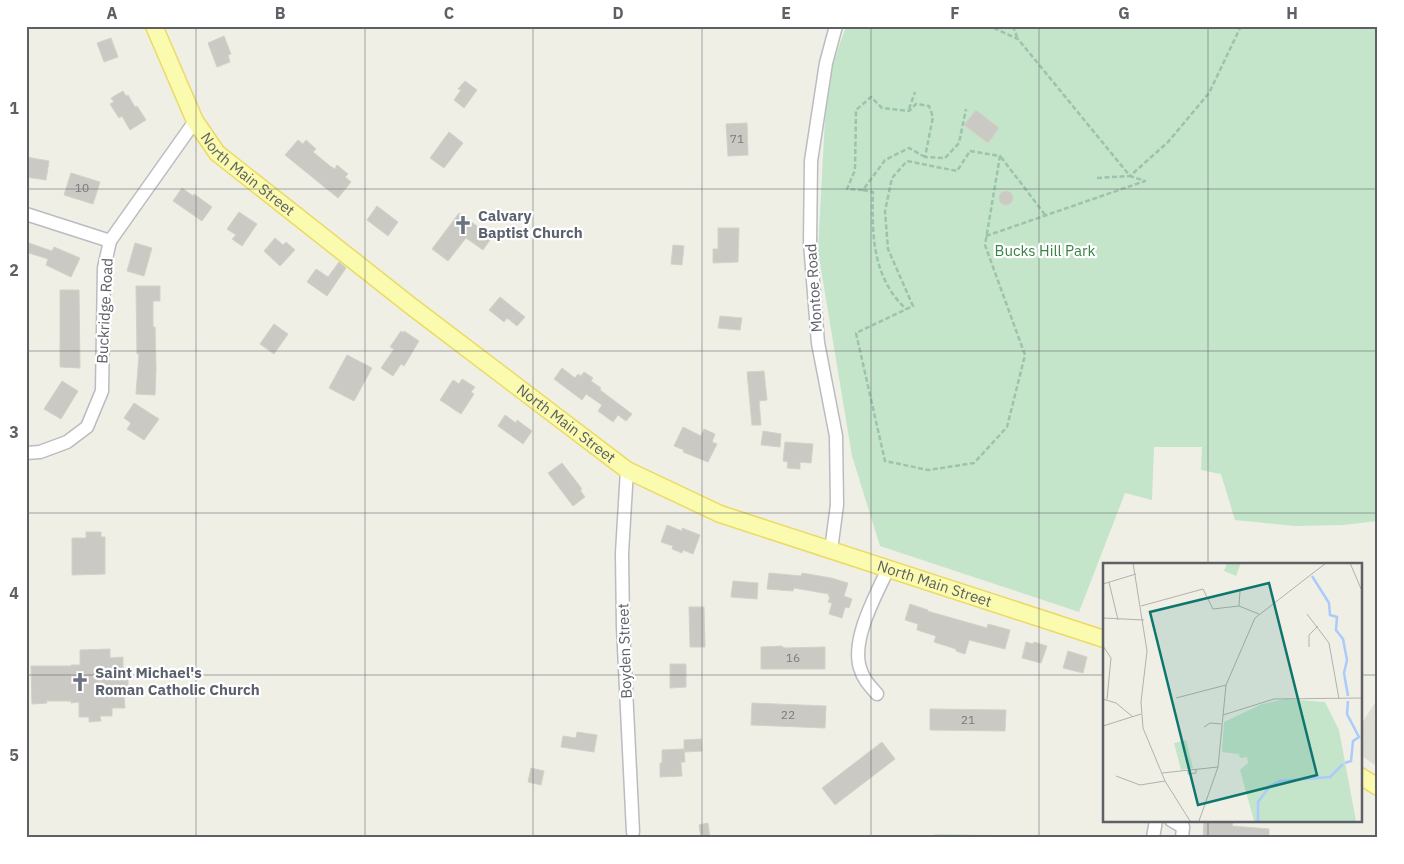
<svg xmlns="http://www.w3.org/2000/svg" width="1404" height="864" viewBox="0 0 1404 864" font-family="'IBM Plex Sans',sans-serif">
  <style>
    .education { fill: #dfded4 }
    .green { fill: #c4e5c9 }
    .building { fill: #cbc9c3; stroke: #d4d1c5 }
    .lines { fill: none; stroke-linecap: round; stroke-linejoin: round }
    .minor-casing { stroke: #bbbcc1; stroke-width: 15 }
    .major-casing { stroke: #ebda63; stroke-width: 19 }
    .path { stroke: #9cc4ad; stroke-width: 2.5; stroke-dasharray: 5 2.5; stroke-linecap: butt }
    .minor { stroke: #fff; stroke-width: 12 }
    .major { stroke: #fbfbaf; stroke-width: 16 }
    .grid { fill: none; stroke: #5e6066; stroke-width: 1; stroke-opacity: 0.55 }
    .labels { text-anchor: middle; stroke-width: 4.5; stroke-linejoin: round; paint-order: stroke }
    .number-label { font-size: 12px; fill: #797a7d }
    .street-label { font-size: 15px; fill: #5e6066; stroke: #fff }
    .worship-label { font-size: 15px; font-weight: bold; fill: #5b616d; stroke: #fff; text-anchor: start }
    .park-label { font-size: 15px; fill: #398247; stroke: #fff }
    .inset-river { fill: none; stroke: #aacbfb; stroke-width: 2.5 }
    .inset-road { fill: none; stroke: #b1b2af; stroke-width: 1 }
    .view { fill: #0f766e; fill-opacity: 0.15; stroke: #0f766e; stroke-width: 2.5 }
    .inset-edge { fill: none; stroke: #5e6066; stroke-width: 2.5 }
    .neatline { fill: none; stroke: #5e6066; stroke-width: 2 }
    .grid-label { font-size: 16px; text-anchor: middle; font-weight: bold; fill: #5e6066 }
  </style>
  <rect width="100%" height="100%" fill="#efefe6"/>
  <!-- education -->
  <path class="education" d="M 1378,698 L 1378,767 L 1360,755 L 1360,726 Z"/>
  <!-- green -->
  <g class="green">
    <path d="M 846,26 L 1378,26 L 1378,521 L 1343,525 L 1294,526 L 1235,520 L 1221,474 L 1201,470 L 1202,447 L 1154,447 L 1152,500 L 1125,493 L 1079,612 L 880,546 L 852,456 L 818,251 L 827,81 Z"/>
    <path d="M 935,834 L 1140,838 L 935,838 Z"/>
  </g>
  <!-- building -->
  <g class="building">
    <path d="M 224,36 L 231,54 L 228,55 L 230,62 L 217,67 L 208,43 Z"/>
    <path d="M 111,38 L 118,57 L 104,62 L 97,43 Z"/>
    <path d="M 465,81 L 477,90 L 464,108 L 454,100 L 461,90 L 458,89 Z"/>
    <path d="M 123,91 L 126,96 L 128,95 L 135,107 L 137,106 L 146,120 L 130,130 L 122,116 L 119,118 L 110,104 L 114,102 L 111,98 Z"/>
    <path d="M 976,110 L 999,128 L 988,143 L 964,125 Z"/>
    <path d="M 747,123 L 748,155 L 728,156 L 726,124 Z"/>
    <path d="M 449,132 L 463,143 L 444,168 L 430,158 Z"/>
    <path d="M 298,140 L 303,144 L 306,140 L 316,149 L 313,152 L 330,166 L 335,169 L 337,165 L 348,174 L 345,177 L 351,182 L 338,198 L 285,155 Z"/>
    <path d="M 26,157 L 49,161 L 46,180 L 26,177 Z"/>
    <path d="M 71,173 L 100,182 L 93,204 L 64,195 Z"/>
    <path d="M 182,188 L 193,196 L 194,194 L 212,207 L 202,221 L 173,201 Z"/>
    <circle cx="1006" cy="198" r="7"/>
    <path d="M 377,206 L 398,222 L 388,236 L 367,220 Z"/>
    <path d="M 239,212 L 257,224 L 242,246 L 232,239 L 236,235 L 227,229 Z"/>
    <path d="M 459,213 L 492,237 L 483,250 L 466,238 L 448,261 L 432,249 Z"/>
    <path d="M 718,228 L 739,228 L 738,262 L 713,263 L 713,249 L 718,249 Z"/>
    <path d="M 275,238 L 283,245 L 286,242 L 295,250 L 280,266 L 264,251 Z"/>
    <path d="M 26,242 L 52,251 L 54,247 L 80,258 L 71,277 L 46,265 L 48,259 L 26,252 Z"/>
    <path d="M 135,243 L 152,248 L 144,276 L 127,271 Z"/>
    <path d="M 673,245 L 684,246 L 682,265 L 671,264 Z"/>
    <path d="M 339,262 L 346,268 L 327,296 L 307,282 L 316,269 L 328,277 Z"/>
    <path d="M 136,286 L 160,286 L 160,301 L 153,301 L 153,327 L 155,327 L 156,369 L 155,395 L 136,394 L 139,354 L 137,354 Z"/>
    <path d="M 60,290 L 79,290 L 80,368 L 60,367 Z"/>
    <path d="M 500,297 L 525,317 L 517,326 L 507,318 L 504,322 L 489,310 Z"/>
    <path d="M 720,316 L 742,318 L 740,330 L 718,328 Z"/>
    <path d="M 274,324 L 288,334 L 274,354 L 260,344 Z"/>
    <path d="M 401,331 L 403,333 L 404,331 L 419,341 L 404,366 L 401,364 L 393,376 L 381,368 L 394,349 L 390,347 Z"/>
    <path d="M 347,355 L 372,368 L 354,401 L 329,388 Z"/>
    <path d="M 562,368 L 575,378 L 578,374 L 581,376 L 584,372 L 593,378 L 591,381 L 601,388 L 600,390 L 632,414 L 626,421 L 618,415 L 613,422 L 598,411 L 602,405 L 586,394 L 582,400 L 554,379 Z"/>
    <path d="M 764,371 L 767,400 L 759,401 L 761,425 L 752,425 L 747,372 Z"/>
    <path d="M 462,379 L 475,387 L 471,392 L 474,394 L 461,414 L 440,400 L 453,380 L 459,384 Z"/>
    <path d="M 62,381 L 78,391 L 61,419 L 44,409 Z"/>
    <path d="M 134,403 L 159,419 L 144,440 L 127,429 L 131,423 L 124,418 Z"/>
    <path d="M 505,415 L 516,423 L 517,420 L 532,431 L 523,444 L 498,426 Z"/>
    <path d="M 683,427 L 701,436 L 704,429 L 715,434 L 712,442 L 717,444 L 708,462 L 683,452 L 684,450 L 674,446 Z"/>
    <path d="M 763,431 L 781,434 L 780,447 L 761,445 Z"/>
    <path d="M 785,442 L 813,444 L 811,463 L 800,462 L 800,469 L 787,468 L 788,462 L 783,461 Z"/>
    <path d="M 562,463 L 582,489 L 580,490 L 585,497 L 573,506 L 548,473 Z"/>
    <path d="M 667,525 L 682,531 L 682,528 L 700,535 L 693,554 L 683,550 L 682,553 L 672,549 L 673,546 L 661,542 Z"/>
    <path d="M 86,532 L 101,532 L 101,537 L 105,537 L 105,574 L 72,575 L 72,538 L 86,538 Z"/>
    <path d="M 769,573 L 801,576 L 802,573 L 831,578 L 848,583 L 844,596 L 852,599 L 849,608 L 845,607 L 842,618 L 829,614 L 832,603 L 828,602 L 830,597 L 828,596 L 829,594 L 794,588 L 793,591 L 767,589 Z"/>
    <path d="M 733,581 L 758,583 L 757,599 L 731,597 Z"/>
    <path d="M 910,604 L 928,610 L 927,611 L 987,628 L 988,624 L 1010,630 L 1005,649 L 969,640 L 965,654 L 956,651 L 956,649 L 934,642 L 936,636 L 917,630 L 918,624 L 905,620 Z"/>
    <path d="M 689,607 L 704,607 L 705,647 L 690,647 Z"/>
    <path d="M 1026,642 L 1033,644 L 1034,642 L 1047,646 L 1041,663 L 1022,658 Z"/>
    <path d="M 782,646 L 784,648 L 825,647 L 825,669 L 761,669 L 761,647 Z"/>
    <path d="M 110,649 L 110,658 L 123,657 L 123,669 L 128,669 L 128,695 L 124,695 L 125,708 L 112,708 L 112,716 L 100,716 L 101,721 L 89,722 L 89,717 L 79,717 L 79,702 L 71,703 L 71,701 L 46,701 L 47,703 L 32,704 L 31,666 L 71,666 L 71,665 L 80,665 L 80,650 Z"/>
    <path d="M 1068,651 L 1087,657 L 1083,673 L 1063,668 Z"/>
    <path d="M 670,664 L 686,664 L 686,687 L 670,688 Z"/>
    <path d="M 752,703 L 826,706 L 825,728 L 751,725 Z"/>
    <path d="M 930,709 L 1006,710 L 1005,731 L 930,730 Z"/>
    <path d="M 577,732 L 597,735 L 594,752 L 561,747 L 563,736 L 576,738 Z"/>
    <path d="M 701,739 L 702,751 L 684,752 L 684,740 Z"/>
    <path d="M 882,742 L 895,759 L 835,805 L 822,788 Z"/>
    <path d="M 684,749 L 685,762 L 681,762 L 682,776 L 660,777 L 660,763 L 662,763 L 662,750 Z"/>
    <path d="M 531,768 L 544,771 L 541,785 L 528,782 Z"/>
    <path d="M 1204,820 L 1233,820 L 1232,826 L 1269,829 L 1269,838 L 1203,838 Z"/>
    <path d="M 708,823 L 710,838 L 701,838 L 699,825 Z"/>
  </g>
  <g class="lines">
    <!-- minor casing -->
    <g class="minor-casing">
      <g id="minor">
        <path d="M 26,214 L 110,241"/>
        <path d="M 26,453 L 40,452 L 67,442 L 87,427 L 102,391 L 104,268 L 110,241 L 195,121"/>
        <path d="M 627,470 L 622,553 L 623,627 L 633,832"/>
        <path d="M 831,550 L 837,505 L 836,436 L 818,343 L 810,243 L 811,161 L 826,63 L 836,26"/>
        <path d="M 877,694 C 870,686 863,679 860,668 C 851,639 876,595 888,569"/>
        <path d="M 1171,820 L 1183,827 L 1182,838"/>
        <path d="M 1153,838 L 1156,820"/>
      </g>
    </g>
    <!-- major casing -->
    <g class="major-casing">
      <g id="major">
        <path id="s1" d="M 154,26 L 195,121 L 217,153 L 411,306 L 627,470 L 720,514 L 1104,639"/>
        <path d="M 1360,776 L 1378,787"/>
      </g>
    </g>
    <!-- path -->
    <g class="path">
      <path d="M 1013,26 L 1017,37"/>
      <path d="M 909,109 L 915,92"/>
      <path d="M 970,151 L 1000,156 L 985,245 L 1025,355 L 1007,427 L 974,463 L 928,470 L 885,461 L 856,333 L 913,306 L 888,249 L 885,211 L 892,178 L 907,161 L 957,171 Z"/>
      <path d="M 925,157 L 909,148 L 885,160 L 863,190 L 847,189 L 855,170 L 856,110 L 871,97 L 882,108 L 909,111 L 916,104 L 929,106 L 933,117 L 925,157 L 945,158 L 959,143 L 966,109"/>
      <path d="M 1001,157 L 1046,216"/>
      <path d="M 1097,178 L 1130,176 L 1168,142 L 1209,93 L 1241,26"/>
      <path d="M 863,190 L 873,192 C 872,226 872,262 891,291 C 895,298 901,304 906,309"/>
      <path d="M 986,236 L 1145,181 L 1130,176 L 1018,39 L 989,26"/>
    </g>
    <!-- minor -->
    <use href="#minor" class="minor"/>
    <!-- major -->
    <use href="#major" class="major"/>
  </g>
  <!-- grid -->
  <path class="grid" d="M 196,26 L 196,838M 365,26 L 365,838M 533,26 L 533,838M 702,26 L 702,838M 871,26 L 871,838M 1039,26 L 1039,838M 1208,26 L 1208,564M 26,189 L 1378,189M 26,351 L 1378,351M 26,513 L 1378,513M 26,675 L 1104,675M 1360,675 L 1378,675M 1208,820 L 1208,838"/>
  <!-- icons -->
  <defs>
    <g id="church-bare" transform="scale(1.5)"><path d="M-1.2-6h2.4v3.5h3.3v2.4h-3.3V6h-2.4V-.1h-3.3v-2.4h3.3Z" fill="#6b7280" stroke="#fff" stroke-width="2.5" paint-order="stroke"/></g>
  </defs>
  <g fill-rule="evenodd">
    <use href="#church-bare" x="463" y="225"/>
    <use href="#church-bare" x="80" y="682"/>
  </g>
  <g class="labels">
    <!-- number labels -->
    <g class="number-label">
      <text x="737" y="143">71</text>
      <text x="82" y="192">10</text>
      <text x="793" y="662">16</text>
      <text x="788" y="719">22</text>
      <text x="968" y="724">21</text>
    </g>
    <!-- street labels -->
    <g class="street-label">
      <text dy="5" stroke="none"><textPath href="#s1" startOffset="179">North Main Street</textPath></text>
      <text transform="translate(814 288) rotate(-94)" y="5">Montoe Road</text>
      <text transform="translate(105 311) rotate(-87)" y="5">Buckridge Road</text>
      <text dy="5" stroke="none"><textPath href="#s1" startOffset="584">North Main Street</textPath></text>
      <text dy="5" stroke="none"><textPath href="#s1" startOffset="989">North Main Street</textPath></text>
      <text transform="translate(625 651) rotate(-92)" y="5">Boyden Street</text>
    </g>
    <!-- worship labels -->
    <g class="worship-label">
      <text x="478" y="221">Calvary<tspan x="478" dy="17">Baptist Church</tspan></text>
      <text x="95" y="678">Saint Michael's<tspan x="95" dy="17">Roman Catholic Church</tspan></text>
    </g>
    <!-- park labels -->
    <g class="park-label">
      <text x="1045" y="256">Bucks Hill Park</text>
    </g>
  </g>
  <!-- overview -->
  <g transform="translate(1103 563)">
    <rect width="259" height="259" fill="#efefe6"/>
    <path d="M 124,0 L 138,0 L 133,13 L 121,8 ZM 183,136 L 222,139 L 236,167 L 253,258 L 151,258 L 137,207 L 145,200 L 144,194 L 137,195 L 136,191 L 119,189 L 121,159 L 159,141 ZM 83,177 L 90,205 L 78,207 L 71,180 Z" fill="#c4e5c9"/>
    <path class="inset-river" d="M 209,13 L 226,40 L 227,52 L 234,54 L 233,67 L 240,76 L 244,97 L 241,110 L 245,133M 242,200 L 248,198 L 250,178 L 256,174 L 244,151 L 245,138M 155,258 L 155,239 L 167,223 L 177,218 L 227,214 L 240,201"/>
    <path class="inset-road" d="M 30,0 L 44,88 L 38,139 L 40,165 L 62,218 L 87,258M 247,0 L 259,28M 6,19 L 15,57M 0,21 L 33,11M 38,43 L 100,26 L 110,46 L 136,43 L 156,51M 136,43 L 137,28M 204,51 L 226,80 L 236,136M 0,55 L 41,57M 0,83 L 8,95 L 4,136M 206,84 L 206,72 L 215,63M 73,135 L 123,122M 0,136 L 13,140 L 30,154M 120,152 L 171,136 L 259,135M 0,163 L 38,151M 101,164 L 107,160 L 118,161M 85,207 L 85,211 L 93,210 L 93,206M 59,210 L 115,204M 13,213 L 37,222 L 62,218M 96,258 L 115,204 L 123,122 L 152,55 L 223,0"/>
    <path class="view" d="M 166,20 L 214,212 L 95,242 L 47,49 Z"/>
    <rect width="259" height="259" class="inset-edge"/>
  </g>
  <!-- border -->
  <rect width="1404" height="864" fill="none" stroke="#ffffff" stroke-width="55"/>
  <rect x="28" y="28" width="1348" height="808" class="neatline"/>
  <g class="grid-label">
    <text x="112" y="19">A</text>
    <text x="280" y="19">B</text>
    <text x="449" y="19">C</text>
    <text x="618" y="19">D</text>
    <text x="786" y="19">E</text>
    <text x="955" y="19">F</text>
    <text x="1124" y="19">G</text>
    <text x="1292" y="19">H</text>
    <text x="14" y="114">1</text>
    <text x="14" y="276">2</text>
    <text x="14" y="438">3</text>
    <text x="14" y="599">4</text>
    <text x="14" y="761">5</text>
  </g>
</svg>
